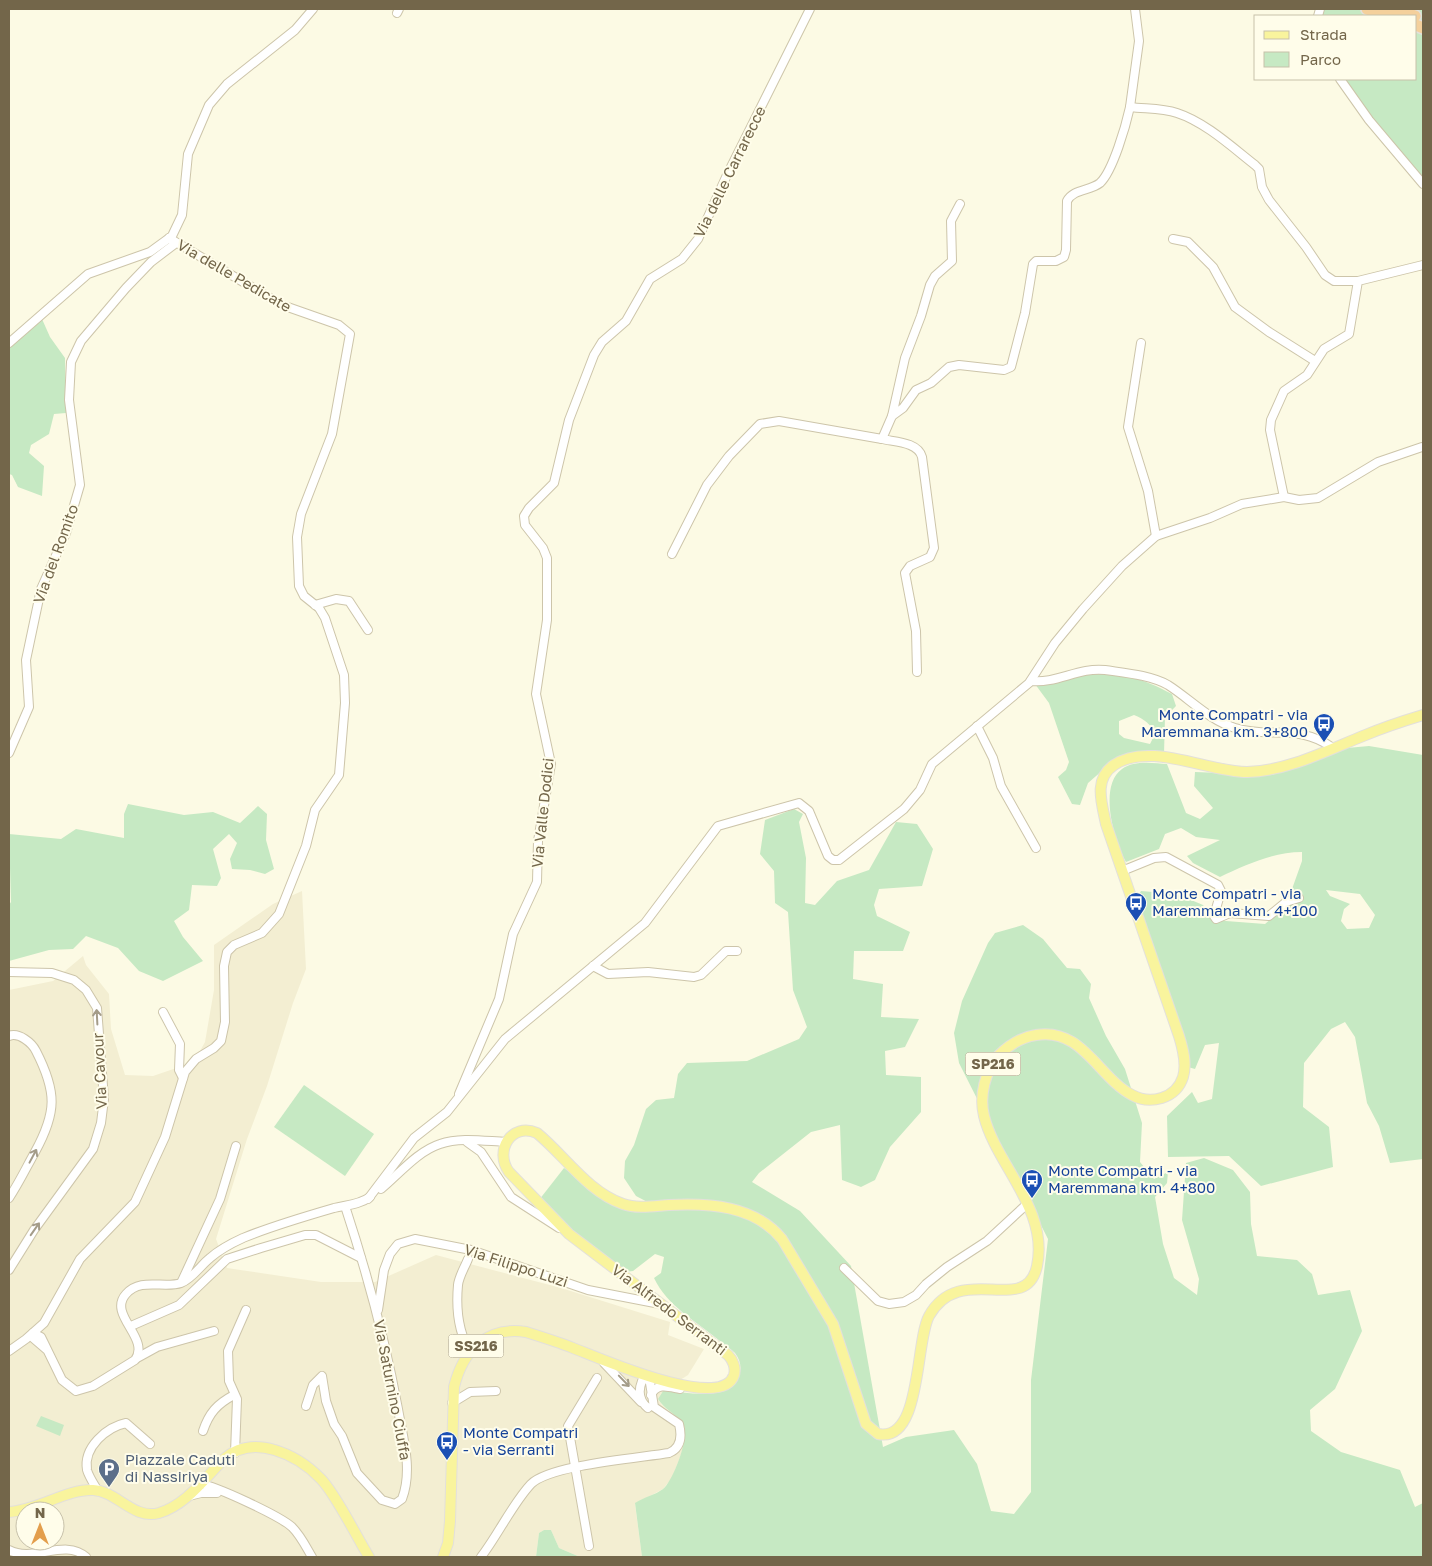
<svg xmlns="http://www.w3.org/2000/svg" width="1432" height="1566" viewBox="0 0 1432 1566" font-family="'Golos Text',sans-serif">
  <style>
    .residential { fill: #f3eed2; fill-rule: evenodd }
    .green { fill: #c6e9c3; fill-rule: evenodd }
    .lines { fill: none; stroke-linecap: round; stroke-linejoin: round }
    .minor-casing { stroke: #cdc5aa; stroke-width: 10 }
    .major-casing { stroke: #e3e0db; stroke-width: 12 }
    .highway-casing { stroke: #e3e0db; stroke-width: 14 }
    .minor { stroke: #fff; stroke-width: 8 }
    .major { stroke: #f9f49d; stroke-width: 10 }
    .highway { stroke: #f4d09c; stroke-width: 11 }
    .oneway { stroke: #a49c89 }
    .labels { text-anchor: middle; stroke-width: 4; stroke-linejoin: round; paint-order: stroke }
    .shield { fill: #fffdea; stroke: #9d937a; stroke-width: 1 }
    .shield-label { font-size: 14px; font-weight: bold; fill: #73664a }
    .street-label { font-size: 15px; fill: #73664a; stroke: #fffdea }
    .transit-label { font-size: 15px; fill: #164399; stroke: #fffdea; text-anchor: start }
    .service-label { font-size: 15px; fill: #4e5e75; stroke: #fffdea; text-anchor: start }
  </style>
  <rect width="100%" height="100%" fill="#fcfae4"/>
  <!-- residential -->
  <path class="residential" d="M 302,891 L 306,969 L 293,1003 L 267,1086 L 247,1139 L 216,1239 L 227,1268 L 321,1282 L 375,1282 L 436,1255 L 561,1288 L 670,1322 L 668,1335 L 704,1349 L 688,1375 L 663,1391 L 658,1399 L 662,1405 L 685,1425 L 686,1431 L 685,1444 L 672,1478 L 663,1489 L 635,1504 L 642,1557 L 580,1557 L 559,1548 L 551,1530 L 544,1530 L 539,1533 L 536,1557 L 9,1557 L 9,990 L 53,981 L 83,956 L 86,965 L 109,994 L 111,1029 L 125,1075 L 153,1076 L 194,1062 L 205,1042 L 214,990 L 214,945 L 273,904 ZM 25,1511 L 55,1511 L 55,1541 L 25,1541 Z"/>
  <!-- green -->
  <g class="green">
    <path d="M 1320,9 L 1423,9 L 1423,184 L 1340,79 L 1416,79 L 1416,16 L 1318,16 Z"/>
    <path d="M 42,319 L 50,337 L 65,358 L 66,413 L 54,414 L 49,434 L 31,445 L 29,453 L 44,466 L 42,496 L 18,487 L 12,475 L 9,474 L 9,347 Z"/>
    <path d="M 1088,671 C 1122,673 1142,678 1172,694 L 1176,706 L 1165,717 L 1164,754 L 1135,753 L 1119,756 L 1088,783 L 1080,805 L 1072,804 L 1058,777 L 1066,770 L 1069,762 L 1049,703 L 1035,684 ZM 1134,715 C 1144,719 1151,724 1155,734 L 1150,744 L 1124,738 L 1119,734 L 1119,721 Z"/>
    <path d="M 1369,746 L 1423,755 L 1423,1159 L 1390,1163 L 1379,1126 L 1367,1103 L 1355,1037 L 1345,1022 L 1331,1029 L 1304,1063 L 1303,1107 L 1329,1127 L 1333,1167 L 1261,1186 L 1229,1156 L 1168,1157 L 1167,1116 L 1192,1092 L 1198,1103 L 1212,1099 L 1219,1043 L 1205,1045 L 1195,1069 L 1188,1067 L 1188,1049 L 1136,899 L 1141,891 L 1177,894 L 1203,905 L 1213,920 L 1265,924 L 1301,893 L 1292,889 L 1302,861 L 1302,852 C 1274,852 1245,865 1220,877 L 1193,863 L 1187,856 L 1220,840 L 1196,837 L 1181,828 L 1165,834 L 1159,849 L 1126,862 C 1114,841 1098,786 1122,769 C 1134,760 1153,763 1167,764 L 1186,813 L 1200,819 L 1213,808 L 1194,786 L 1195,772 L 1272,775 L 1347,748 ZM 1326,890 L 1360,894 L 1375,915 L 1369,928 L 1347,929 L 1341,921 L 1344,909 L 1350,904 L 1330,896 Z"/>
    <path d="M 128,804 L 184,815 L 213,812 L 240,823 L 258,806 L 267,814 L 266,840 L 274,869 L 265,874 L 250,870 L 232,869 L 230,859 L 237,843 L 229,834 L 213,849 L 221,878 L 217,886 L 192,885 L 189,910 L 174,921 L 183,937 L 203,961 L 163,981 L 139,971 L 118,948 L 86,936 L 73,949 L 49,950 L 9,961 L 9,905 L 11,902 L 9,834 L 61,839 L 76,829 L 124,838 L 124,814 Z"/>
    <path d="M 794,809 L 803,814 L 799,822 L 806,858 L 805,903 L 815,905 L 837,881 L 869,870 L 896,822 L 917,824 L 933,849 L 922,886 L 879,889 L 874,905 L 877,916 L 910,932 L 903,951 L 854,951 L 853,979 L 883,984 L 881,1017 L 919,1019 L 905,1047 L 885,1051 L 886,1075 L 921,1077 L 921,1112 L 890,1147 L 875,1180 L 861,1187 L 842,1180 L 840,1125 L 811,1132 L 759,1173 L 752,1182 L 800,1211 L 851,1266 L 883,1447 L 906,1437 L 954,1430 L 977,1464 L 991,1511 L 1014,1514 L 1031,1492 L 1031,1380 L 1048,1239 L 959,1063 L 954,1033 L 962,1001 L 988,943 L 995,933 L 1023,925 L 1043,939 L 1067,968 L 1080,969 L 1091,984 L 1089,998 L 1106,1036 L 1125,1069 L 1142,1123 L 1140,1162 L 1154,1179 L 1168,1172 L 1167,1183 L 1155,1197 L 1163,1244 L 1174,1278 L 1197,1295 L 1199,1279 L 1182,1220 L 1186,1163 L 1204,1158 L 1233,1170 L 1250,1192 L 1251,1224 L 1257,1256 L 1297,1260 L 1312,1274 L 1318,1295 L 1350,1290 L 1362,1331 L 1335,1389 L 1310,1410 L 1311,1431 L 1341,1452 L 1400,1470 L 1415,1507 L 1423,1503 L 1423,1557 L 642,1557 L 635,1503 C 644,1497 655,1495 663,1489 C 673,1481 691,1434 683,1424 C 676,1414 664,1409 658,1399 L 663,1391 C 681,1392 703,1396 721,1392 C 738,1388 747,1368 735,1353 C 731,1349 725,1345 720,1341 C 697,1322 667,1306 654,1278 L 661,1273 L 664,1257 L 655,1254 L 633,1271 L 625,1272 L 569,1230 L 539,1200 L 564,1168 L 607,1200 L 657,1207 L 636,1196 L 624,1178 L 625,1161 L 634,1145 L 646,1109 L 656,1100 L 674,1098 L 678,1074 L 687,1063 L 747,1061 L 799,1039 L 807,1027 L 793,990 L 788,912 L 775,903 L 774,871 L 760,854 L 765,820 Z"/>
    <path d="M 304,1085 L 374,1134 L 345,1176 L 274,1127 Z"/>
    <path d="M 41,1416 L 64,1425 L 60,1436 L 36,1426 Z"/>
    <path d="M 544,1530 L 551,1530 L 559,1548 L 580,1557 L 536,1557 L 539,1533 Z"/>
  </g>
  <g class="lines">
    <!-- minor casing -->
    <g class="minor-casing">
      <g id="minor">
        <path d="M 397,13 L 399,9"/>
        <path d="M 1318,16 L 1320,9"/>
        <path d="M 1340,79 L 1369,120 L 1423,184"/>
        <path d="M 1130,107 L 1139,41 L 1135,9"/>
        <path d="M 1173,239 L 1188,242 L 1213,267 L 1235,307 L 1269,332 L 1315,361"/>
        <path d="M 9,343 L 88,274 L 150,252 L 172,236 L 182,215 L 188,154 L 209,105 L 227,84 L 295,30 L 313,9"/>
        <path d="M 1141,343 L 1128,427 L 1148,491 L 1156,536"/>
        <path d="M 892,416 L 905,358 L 921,316 L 930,285 L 935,276 L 952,261 L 951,221 L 960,204"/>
        <path d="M 1284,497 L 1270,430 L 1271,420 L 1284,391 L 1307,375 L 1324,349 L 1349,334 L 1358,281 L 1423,265"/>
        <path d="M 672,554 L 707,485 L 729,456 L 760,424 L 779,421 L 882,439"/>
        <path d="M 315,605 L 336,599 L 349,601 L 368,630"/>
        <path d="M 917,672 L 916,631 L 905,573 L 910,566 L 930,557 L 934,548 L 922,457 C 918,442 895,442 882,439 L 892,416 L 903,408 L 916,390 L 931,383 L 949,367 L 959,365 L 1004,370 L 1011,367 L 1025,313 L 1033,264 L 1036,261 L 1056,261 L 1064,257 L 1066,250 L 1067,201 C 1073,189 1090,191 1100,183 C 1113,171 1126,125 1130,107 C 1145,109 1162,108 1177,113 C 1205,122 1232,147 1255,165 L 1259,169 L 1262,187 L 1269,200 L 1306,247 L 1325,275 L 1334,281 L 1358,281"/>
        <path d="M 1031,681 C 1056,684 1079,667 1105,670 C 1125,673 1150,675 1168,685 C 1190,699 1209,720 1235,728 C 1272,739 1297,723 1333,748"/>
        <path d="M 977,726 L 993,758 L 1001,786 L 1036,848"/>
        <path d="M 9,753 L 29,707 L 26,660 L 41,589 L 66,533 L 80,485 L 69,400 L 71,362 L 81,341 L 126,288 L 151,262 L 176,243"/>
        <path d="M 1122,871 L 1154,858 L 1166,857 L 1218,885 L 1221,891 L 1214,916 L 1216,919 L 1230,913 L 1269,916 L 1286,902 L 1299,898"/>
        <path d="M 593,966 L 608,974 L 648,972 L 694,977 L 701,975 L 726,951 L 737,951"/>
        <path d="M 9,972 L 52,973 L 74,980 L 86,990 L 97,1008 L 104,1099 L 101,1123 L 93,1149 L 34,1230 L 9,1270"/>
        <path d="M 163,1012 L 180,1044 L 179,1070 L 183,1078"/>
        <path d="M 9,1036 C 19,1032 32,1043 36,1051 C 57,1092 57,1112 35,1152 C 26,1168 19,1183 9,1198"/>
        <path d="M 459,1094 L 499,999 L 513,934 L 537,882 L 538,841 L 551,764 L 536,694 L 547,620 L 547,558 L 543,548 L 525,525 L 524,516 L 529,508 L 554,483 L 569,420 L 594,355 L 602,342 L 626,321 L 650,279 L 682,259 L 698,239 L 727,175 L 810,9"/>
        <path d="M 467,1142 L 481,1152 L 511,1197 L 559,1228"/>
        <path d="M 381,1189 C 399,1174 418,1151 440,1144 C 460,1137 484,1141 506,1142"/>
        <path d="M 368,1199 L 414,1138 L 447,1112 L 505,1039 L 645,923 L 718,826 L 799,803 L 809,811 L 828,856 L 833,860 L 839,860 L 904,809 L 920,790 L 932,764 L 1029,683 L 1055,643 L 1083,609 L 1122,566 L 1156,536 L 1210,518 L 1242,504 L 1284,497 L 1299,500 L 1318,498 L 1378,462 L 1422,447"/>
        <path d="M 468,1259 C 465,1267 459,1276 458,1285 C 456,1307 458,1333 471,1353"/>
        <path d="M 844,1268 L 878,1301 L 889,1304 L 904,1302 L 916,1295 L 926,1284 L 947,1267 L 987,1241 L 1027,1204"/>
        <path d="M 182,1281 L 220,1199 L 236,1146"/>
        <path d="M 378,1310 L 384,1270 L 390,1254 L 398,1244 L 415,1239 L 471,1250 L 588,1290 L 660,1304"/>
        <path d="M 131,1326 L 179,1305 L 227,1259 L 261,1248 L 305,1235 L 316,1235 L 361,1258"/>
        <path d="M 47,1350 L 33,1338 L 33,1333 L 41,1337 L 62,1380 L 76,1391 L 93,1386 L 135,1360 C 151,1338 107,1315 126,1294 C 141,1277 164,1289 181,1283 C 192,1279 201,1265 210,1258 C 219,1250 232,1243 243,1238 C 272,1226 303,1217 334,1208 C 346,1205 359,1205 370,1197"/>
        <path d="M 9,1351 L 26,1339 L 44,1323 L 80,1259 L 135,1202 L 165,1137 L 185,1072 L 196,1059 L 214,1048 L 221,1041 L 225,1022 L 224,966 L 227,952 L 234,945 L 262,933 L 279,914 L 306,846 L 315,810 L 339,775 L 345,703 L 344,675 L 325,618 L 319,608 L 304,596 L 299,586 L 297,537 L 301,514 L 332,434 L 350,334 L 339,325 L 282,305 L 169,238"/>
        <path d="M 137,1358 L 157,1347 L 214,1331"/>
        <path d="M 604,1363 L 641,1402"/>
        <path d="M 651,1395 C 657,1382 669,1387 680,1389"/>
        <path d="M 452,1403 L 470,1392 L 496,1391"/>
        <path d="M 306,1406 L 313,1385 L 322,1376 L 326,1401 L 334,1424 L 342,1436 L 357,1473 L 382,1500 L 395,1504 L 402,1499 C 413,1470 403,1438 398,1409 C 385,1339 367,1273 345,1206"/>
        <path d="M 203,1431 C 209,1413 217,1404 234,1395"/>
        <path d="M 235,1453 L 237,1399 L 229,1381 L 228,1351 L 246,1310"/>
        <path d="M 200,1484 C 216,1486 280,1516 292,1527 C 301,1536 306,1547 312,1557"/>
        <path d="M 98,1491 C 94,1484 89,1477 87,1470 C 83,1447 107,1427 126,1423 L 150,1444"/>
        <path d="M 189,1496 L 201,1493 L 217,1493"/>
        <path d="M 589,1546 L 568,1426 L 597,1378"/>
        <path d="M 9,1550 C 33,1563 65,1538 86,1557"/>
        <path d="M 481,1557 C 498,1535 513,1503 531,1484 C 550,1465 639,1458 669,1453 C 681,1448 682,1436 679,1424 L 654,1407 L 649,1377 L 642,1381 C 638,1391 639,1401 648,1408"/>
      </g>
    </g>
    <!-- major casing -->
    <g class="major-casing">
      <g id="major">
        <path d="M 9,1512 C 39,1510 66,1489 93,1490 C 117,1491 133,1520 159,1513 C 186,1505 204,1479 223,1460 C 253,1432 298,1455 321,1479 C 337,1496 356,1536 369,1557"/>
        <path d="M 443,1557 L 448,1543 L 450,1521 L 454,1387 C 463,1350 487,1326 526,1332 C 542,1337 558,1342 573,1348 C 597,1357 722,1413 734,1375 C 736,1368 733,1360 728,1355 L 569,1234 L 509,1172 C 494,1151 511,1122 537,1133 C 565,1156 588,1192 623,1204 C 637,1209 654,1206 669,1205 C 709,1203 754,1205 782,1239 L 833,1324 L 866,1424 L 878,1434 C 922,1443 915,1342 929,1316 C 960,1260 1026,1318 1037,1266 C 1049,1209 996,1165 984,1116 C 979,1096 985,1071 999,1055 C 1009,1045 1022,1037 1036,1035 C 1082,1027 1098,1077 1132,1095 C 1150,1105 1176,1099 1183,1077 C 1187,1064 1183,1049 1179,1036 L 1106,824 C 1102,804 1093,779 1114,765 C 1149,741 1208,772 1247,772 C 1287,771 1326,751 1363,736 C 1382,728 1403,721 1423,715"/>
      </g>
    </g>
    <!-- highway casing -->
    <g class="highway-casing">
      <g id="highway">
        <path d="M 1367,9 L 1389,16"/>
        <path d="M 1393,9 L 1415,16"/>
        <path d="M 1416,25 L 1423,28"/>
      </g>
    </g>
    <!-- minor -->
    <use href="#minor" class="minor"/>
    <!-- major -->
    <use href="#major" class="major"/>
    <!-- highway -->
    <use href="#highway" class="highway"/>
  </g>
  <!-- one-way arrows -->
  <defs><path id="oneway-shaft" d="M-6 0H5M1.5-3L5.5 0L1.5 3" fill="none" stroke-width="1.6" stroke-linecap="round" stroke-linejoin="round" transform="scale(1.25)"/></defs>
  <g class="oneway">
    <use href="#oneway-shaft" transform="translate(97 1017) rotate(-93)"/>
    <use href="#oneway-shaft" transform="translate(33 1156) rotate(-62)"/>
    <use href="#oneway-shaft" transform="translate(35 1229) rotate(-55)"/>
    <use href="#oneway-shaft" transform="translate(624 1381) rotate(46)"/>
  </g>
  <!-- icons -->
  <defs>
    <g id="bus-pin" transform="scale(1.125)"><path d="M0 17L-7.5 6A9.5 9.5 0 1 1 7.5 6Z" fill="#1a4fb4" stroke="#fffdea"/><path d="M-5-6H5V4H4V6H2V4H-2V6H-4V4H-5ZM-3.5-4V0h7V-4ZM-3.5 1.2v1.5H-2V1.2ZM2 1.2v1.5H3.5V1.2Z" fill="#fff"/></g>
    <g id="parking-pin" transform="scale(1.125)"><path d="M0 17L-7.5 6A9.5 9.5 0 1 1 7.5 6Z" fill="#5c6f8a" stroke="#fffdea"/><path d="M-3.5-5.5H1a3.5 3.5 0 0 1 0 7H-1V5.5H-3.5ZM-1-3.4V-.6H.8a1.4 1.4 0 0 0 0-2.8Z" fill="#fff"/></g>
  </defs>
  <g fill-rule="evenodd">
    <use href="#bus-pin" x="1324" y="724"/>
    <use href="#bus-pin" x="1136" y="903"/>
    <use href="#bus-pin" x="1032" y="1180"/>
    <use href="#bus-pin" x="447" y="1442"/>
    <use href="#parking-pin" x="109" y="1469"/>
  </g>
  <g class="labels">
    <!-- shield labels -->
    <g class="shield">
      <rect x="965.5" y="1052.5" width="55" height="23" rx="4"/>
      <rect x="448.5" y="1334.5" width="55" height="23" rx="4"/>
    </g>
    <g class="shield-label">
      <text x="993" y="1069">SP216</text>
      <text x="476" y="1351">SS216</text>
    </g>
    <!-- street labels -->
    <g class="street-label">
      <text transform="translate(730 172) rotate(-64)" y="5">Via delle Carrarecce</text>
      <text transform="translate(234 276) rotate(30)" y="5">Via delle Pedicate</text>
      <text transform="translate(56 554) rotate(-70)" y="5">Via del Romito</text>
      <text transform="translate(543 813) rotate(-84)" y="5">Via Valle Dodici</text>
      <text transform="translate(100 1071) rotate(-93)" y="5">Via Cavour</text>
      <text transform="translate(516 1266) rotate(18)" y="5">Via Filippo Luzi</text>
      <text transform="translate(669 1310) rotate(37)" y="5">Via Alfredo Serranti</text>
      <text transform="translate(392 1390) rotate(79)" y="5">Via Saturnino Ciuffa</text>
    </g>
    <!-- transit labels -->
    <g class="transit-label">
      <text x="1308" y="720" text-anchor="end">Monte Compatri - via<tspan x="1308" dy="17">Maremmana km. 3+800</tspan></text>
      <text x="1152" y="899">Monte Compatri - via<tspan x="1152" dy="17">Maremmana km. 4+100</tspan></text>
      <text x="1048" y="1176">Monte Compatri - via<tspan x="1048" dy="17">Maremmana km. 4+800</tspan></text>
      <text x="463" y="1438">Monte Compatri<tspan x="463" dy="17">- via Serranti</tspan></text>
    </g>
    <!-- service labels -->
    <g class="service-label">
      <text x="125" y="1465">Piazzale Caduti<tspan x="125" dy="17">di Nassiriya</tspan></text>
    </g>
  </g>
  <!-- border -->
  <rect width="1432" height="1566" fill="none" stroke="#73664a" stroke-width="20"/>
  <!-- legend -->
  <rect x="1254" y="15" width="162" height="65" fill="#fffdea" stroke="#c7c1aa"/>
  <rect x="1264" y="31" width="25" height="8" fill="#f9f49d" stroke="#c7c1aa"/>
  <text x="1300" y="40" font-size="15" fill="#73664a">Strada</text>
  <rect x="1264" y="52" width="25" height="15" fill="#c6e9c3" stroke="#c7c1aa"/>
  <text x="1300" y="65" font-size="15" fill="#73664a">Parco</text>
  <!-- north arrow -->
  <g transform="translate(40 1526)"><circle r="24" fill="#fffdea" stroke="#c7c1aa"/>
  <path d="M0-4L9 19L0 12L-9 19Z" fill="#e39e4c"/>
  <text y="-8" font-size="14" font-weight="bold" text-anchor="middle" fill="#73664a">N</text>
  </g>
</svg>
